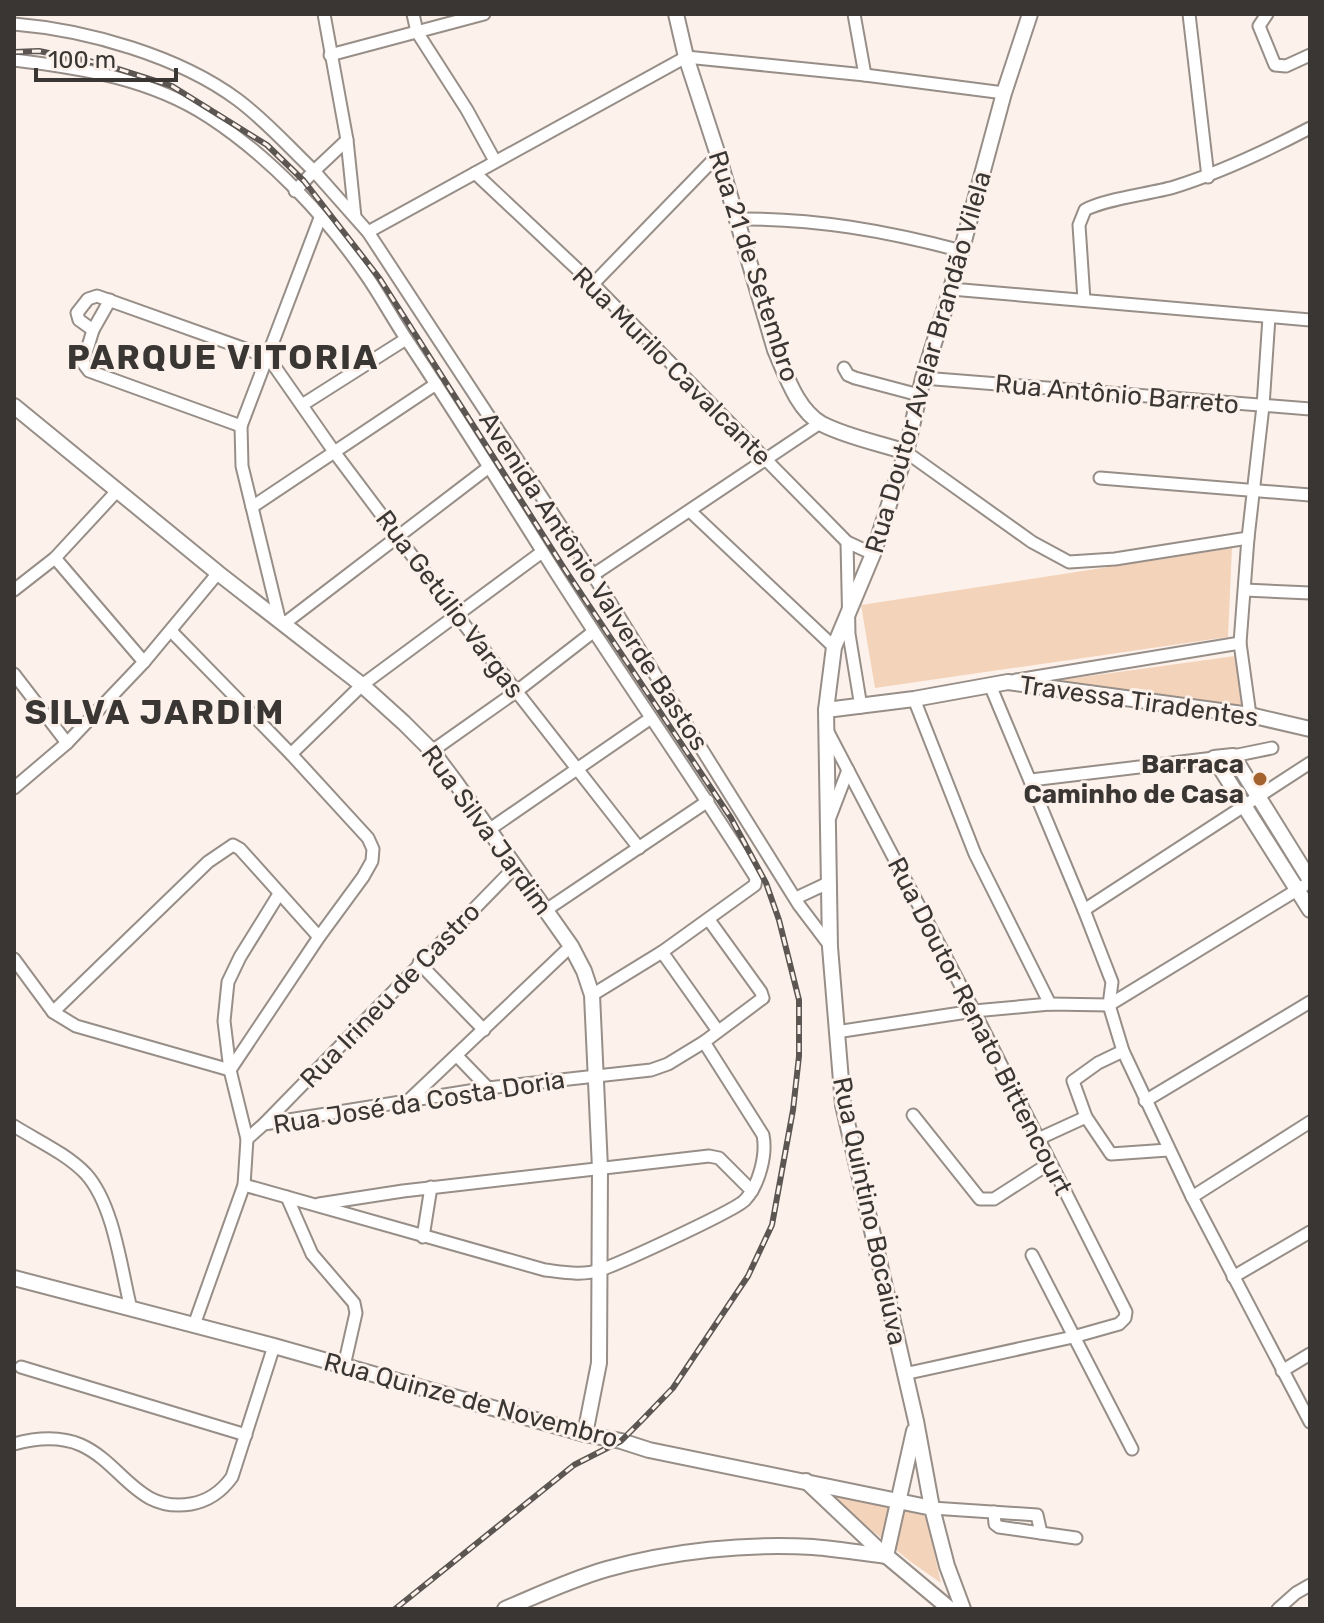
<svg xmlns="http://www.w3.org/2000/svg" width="1324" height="1623" viewBox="0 0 1324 1623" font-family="Rubik,sans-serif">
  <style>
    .green { fill: #f4d3bb }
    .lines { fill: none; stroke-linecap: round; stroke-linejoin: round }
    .minor-casing { stroke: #978e88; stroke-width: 15 }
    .tertiary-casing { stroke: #978e88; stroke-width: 18 }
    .secondary-casing { stroke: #978e88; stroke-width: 18 }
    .minor { stroke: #fff; stroke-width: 11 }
    .tertiary { stroke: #fff; stroke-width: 14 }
    .secondary { stroke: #fff; stroke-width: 14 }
    .rail-casing { stroke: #5b5652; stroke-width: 6 }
    .rail { stroke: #fcf2eb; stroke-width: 3; stroke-dasharray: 9; stroke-linecap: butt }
    .poi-dot { fill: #a4632e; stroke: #fcf2eb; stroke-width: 3 }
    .labels { text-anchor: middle; stroke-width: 6; stroke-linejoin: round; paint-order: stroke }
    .street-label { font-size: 26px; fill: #3a3633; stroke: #fcf2eb }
    .poi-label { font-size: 26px; font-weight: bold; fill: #3a3633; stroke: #fcf2eb; text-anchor: end }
    .district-label { font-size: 34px; font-weight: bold; letter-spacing: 2px; fill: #3a3633; stroke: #fcf2eb }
  </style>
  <rect width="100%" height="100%" fill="#fcf2eb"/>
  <!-- green -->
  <g class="green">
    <path d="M 1232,548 L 1228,637 L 875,688 L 861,605 Z"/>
    <path d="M 1235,656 L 1244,710 L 1046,682 Z"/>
    <path d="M 837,1493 L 926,1516 L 941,1583 L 911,1562 L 835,1501 Z"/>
  </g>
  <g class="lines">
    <!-- minor casing -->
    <g class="minor-casing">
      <g id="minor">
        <path d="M 324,14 L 347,140 L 355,217"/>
        <path d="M 413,14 L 417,32 L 467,110 L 495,161"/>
        <path d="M 854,14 L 865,75"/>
        <path d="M 1189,14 L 1208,177"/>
        <path d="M 1267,14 L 1259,26 L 1275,65 L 1286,66 L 1310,55"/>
        <path d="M 14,24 C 87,30 179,56 238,100 C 266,121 289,147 314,171 L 347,140"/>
        <path d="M 330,55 L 484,14"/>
        <path d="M 14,60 C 82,68 151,79 209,117 C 270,157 325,215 366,275 C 382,298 395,323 411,346 C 460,420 507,495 554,570 C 620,674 691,774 756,878 L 755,885 L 662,952 L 592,995"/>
        <path d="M 475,173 L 593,284 L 847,542 L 873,554"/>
        <path d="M 295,191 L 314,171 L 368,232 L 593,575 L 799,905 L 830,946"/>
        <path d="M 737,219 C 814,218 887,231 962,251"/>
        <path d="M 368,232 L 686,57 L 865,75 L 1004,93"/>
        <path d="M 593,284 L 718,155"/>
        <path d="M 951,289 L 1310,320"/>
        <path d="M 1084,300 L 1079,225 L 1085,210 C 1104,199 1150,194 1174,187 C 1222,172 1266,151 1310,128"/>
        <path d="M 93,330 L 110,300"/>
        <path d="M 844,368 L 848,375 L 855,378 L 919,395"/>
        <path d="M 923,378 L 1310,409"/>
        <path d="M 302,405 L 406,339"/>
        <path d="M 241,426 L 89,371 L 83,363 L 93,330 L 79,320 L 77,313 L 88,299 L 97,296 L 268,357 L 335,453 L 456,614 L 639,848"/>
        <path d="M 906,452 L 1032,542 L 1069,562 L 1115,559 L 1248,538"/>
        <path d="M 1100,478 L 1310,495"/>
        <path d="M 252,507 L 436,384"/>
        <path d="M 690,511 L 834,647"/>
        <path d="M 847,542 L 849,634 L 861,707"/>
        <path d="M 55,558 L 144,662"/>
        <path d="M 593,575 L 820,423"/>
        <path d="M 14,590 L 55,558 L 117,491"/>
        <path d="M 1245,590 L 1310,593"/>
        <path d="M 279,618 L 242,466 L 241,426 L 320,218"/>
        <path d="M 285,623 L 489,467"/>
        <path d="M 171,631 L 291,754 L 368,838 L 373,849 L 372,861 L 363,877 L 319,937 L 230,1070"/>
        <path d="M 14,674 L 67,743"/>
        <path d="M 1016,680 L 1240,643"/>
        <path d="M 990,685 L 1084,910 L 1112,982 L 1109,1005 L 1123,1051 L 1192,1197 L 1310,1422"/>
        <path d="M 914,699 L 975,854 L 1050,1004"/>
        <path d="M 1250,715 L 1240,643 L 1248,538 L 1263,406 L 1269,317"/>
        <path d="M 828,732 L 974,1011 L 1126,1312 L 1125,1318 L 1119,1324 L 1073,1337 L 904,1374"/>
        <path d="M 432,751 L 517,691 L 593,632"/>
        <path d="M 291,754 L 362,685 L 542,552"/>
        <path d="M 1233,756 L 1272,748"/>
        <path d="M 1031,780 L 1214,758"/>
        <path d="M 14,788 L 67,743 L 144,662 L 218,573"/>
        <path d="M 830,817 L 848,770"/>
        <path d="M 490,829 L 651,718"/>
        <path d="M 796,898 L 828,883"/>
        <path d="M 546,910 L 708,801"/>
        <path d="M 1084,910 L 1310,763"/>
        <path d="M 662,952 L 718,1031"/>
        <path d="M 14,959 L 53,1012 L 76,1026 L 230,1070"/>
        <path d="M 419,963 L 484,1030"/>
        <path d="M 53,1012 L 208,862 L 233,845 L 240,849 L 319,937"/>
        <path d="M 836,1032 L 974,1011 L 1050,1004 L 1109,1005 L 1310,882"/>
        <path d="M 1123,1051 L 1098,1063 L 1073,1081 L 1086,1117 L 1111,1154 L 1168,1150"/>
        <path d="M 457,1056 L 488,1088"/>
        <path d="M 409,1100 L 571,946"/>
        <path d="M 1145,1101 L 1310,1002"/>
        <path d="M 913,1115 L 980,1199 L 994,1199 L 1050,1163"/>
        <path d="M 264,1124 L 516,866"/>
        <path d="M 14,1126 C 38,1141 67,1154 86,1174 C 114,1205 121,1269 131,1309"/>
        <path d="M 247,1139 L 264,1124 L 488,1088 L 651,1070 L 668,1064 L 704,1042 L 763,998 L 761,992 L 709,920"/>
        <path d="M 1038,1139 L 1086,1117"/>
        <path d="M 244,1185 L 545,1270 C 562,1272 583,1276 600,1270 C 619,1264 736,1210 745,1200 C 759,1185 767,1155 763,1135 L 704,1042"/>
        <path d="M 287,1197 L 312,1254 L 354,1303 L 356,1313 L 344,1366"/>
        <path d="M 1192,1197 L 1310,1122"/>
        <path d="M 319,1204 L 403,1191 L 709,1156 L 719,1158 L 752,1191"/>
        <path d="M 423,1237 L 431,1187"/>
        <path d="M 1032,1255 L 1132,1449"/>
        <path d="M 1233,1277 L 1310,1232"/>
        <path d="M 194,1325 L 244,1185 L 247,1139 L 230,1070 L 224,1021 L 228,982 L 240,957 L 279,894"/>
        <path d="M 21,1367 L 246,1435"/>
        <path d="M 1282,1371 L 1310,1354"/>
        <path d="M 14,1444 C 36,1438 60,1436 81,1445 C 123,1464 137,1513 191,1504 C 208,1501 222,1491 232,1477 L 274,1346"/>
        <path d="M 932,1508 L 1037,1515 L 1041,1533"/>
        <path d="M 994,1512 L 995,1524 L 999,1527 L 1076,1538"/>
        <path d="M 1278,1609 L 1296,1593 L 1310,1585"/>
      </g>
    </g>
    <!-- tertiary casing -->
    <g class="tertiary-casing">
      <g id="tertiary">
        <path d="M 676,14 L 686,57 L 718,155 L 775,350 C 786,375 797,410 822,424 C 847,437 879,443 906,452"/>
        <path d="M 14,406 L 218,573 L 362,685 L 404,723 L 432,751 L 456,783 L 571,946 L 584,971 L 592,995 L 600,1168 L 599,1363 L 585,1434"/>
        <path d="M 826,710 L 914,699 L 1008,682 L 1250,715 L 1310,729"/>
        <path d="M 1310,880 L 1233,756 L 1214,758 L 1310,910"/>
        <path d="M 932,1508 L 916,1421 L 843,1105 L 830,947 L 826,710 L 834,647 L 873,554 L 906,452 L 923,378 L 951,289 L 1004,93 L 1030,14"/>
        <path d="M 505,1609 C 538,1595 572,1579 607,1569 C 672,1551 746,1543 813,1547 C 838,1549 862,1553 886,1556 L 914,1431"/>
      </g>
    </g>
    <!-- secondary casing -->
    <g class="secondary-casing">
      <g id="secondary">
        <path d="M 14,1278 L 274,1346 L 585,1434 L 621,1441 L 649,1450 L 932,1508 L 947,1566 L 963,1609"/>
        <path d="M 806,1481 L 877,1548 L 950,1609"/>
      </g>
    </g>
    <!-- minor -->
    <use href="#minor" class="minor"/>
    <!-- tertiary -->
    <use href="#tertiary" class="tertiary"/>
    <!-- secondary -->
    <use href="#secondary" class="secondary"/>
    <!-- rail casing -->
    <g class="rail-casing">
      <path id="rail" d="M 14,52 L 39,51 L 103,64 L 172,86 L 267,145 L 304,181 L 380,279 L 564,568 L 731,818 L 766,883 L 779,920 L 799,1000 L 799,1056 L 793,1110 L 772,1225 L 748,1276 L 673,1388 L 642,1420 L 621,1441 L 574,1465 L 395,1609"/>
    </g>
    <!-- rail -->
    <use href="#rail" class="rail"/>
  </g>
  <!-- markers -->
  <circle class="poi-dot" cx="1260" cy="779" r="8"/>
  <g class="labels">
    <!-- street labels -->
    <g class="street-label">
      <text transform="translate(754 266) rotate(72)" y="9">Rua 21 de Setembro</text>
      <text transform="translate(928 362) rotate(-74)" y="9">Rua Doutor Avelar Brandão Vilela</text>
      <text transform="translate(672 366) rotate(45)" y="9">Rua Murilo Cavalcante</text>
      <text transform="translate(1117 394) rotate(5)" y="9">Rua Antônio Barreto</text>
      <text transform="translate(594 581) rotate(57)" y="9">Avenida Antônio Valverde Bastos</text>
      <text transform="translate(450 604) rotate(53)" y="9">Rua Getúlio Vargas</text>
      <text transform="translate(1139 701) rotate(8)" y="9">Travessa Tiradentes</text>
      <text transform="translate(487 830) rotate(54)" y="9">Rua Silva Jardim</text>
      <text transform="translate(390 995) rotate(-46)" y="9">Rua Irineu de Castro</text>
      <text transform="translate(980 1026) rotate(63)" y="9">Rua Doutor Renato Bittencourt</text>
      <text transform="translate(419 1102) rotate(-9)" y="9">Rua José da Costa Doria</text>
      <text transform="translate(870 1211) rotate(78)" y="9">Rua Quintino Bocaiúva</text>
      <text transform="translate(471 1400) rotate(15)" y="9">Rua Quinze de Novembro</text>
    </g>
    <!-- poi labels -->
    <g class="poi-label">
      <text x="1244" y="773">Barraca<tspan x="1244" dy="30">Caminho de Casa</tspan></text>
    </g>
    <!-- district labels -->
    <g class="district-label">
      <text x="223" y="369">PARQUE VITORIA</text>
      <text x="155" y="724">SILVA JARDIM</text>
    </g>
  </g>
  <!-- border -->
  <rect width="1324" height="1623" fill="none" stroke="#3a3633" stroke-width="32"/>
  <!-- scale -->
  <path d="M36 68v12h140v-12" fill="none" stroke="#3a3633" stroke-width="4"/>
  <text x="48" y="68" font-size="24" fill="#3a3633" stroke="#fcf2eb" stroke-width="6" paint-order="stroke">100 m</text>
</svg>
